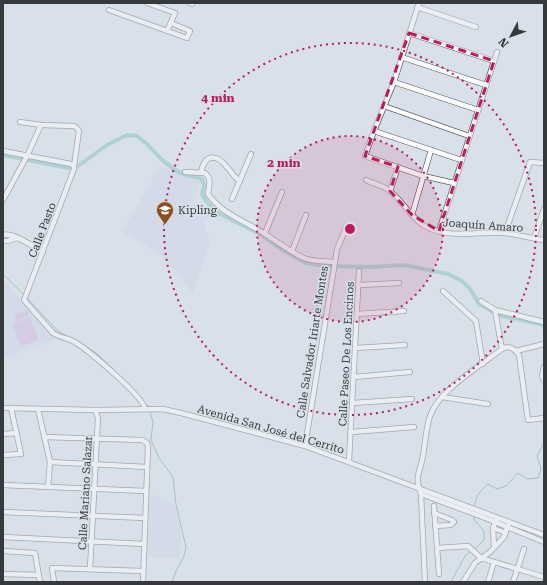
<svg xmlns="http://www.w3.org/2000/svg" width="547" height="585" viewBox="0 0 547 585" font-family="'Roboto Serif',serif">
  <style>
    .built { fill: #c9d6e5 }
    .green { fill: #d1b1da }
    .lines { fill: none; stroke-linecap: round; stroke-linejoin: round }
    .stream { stroke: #639996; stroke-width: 1 }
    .canal { stroke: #76c2bc; stroke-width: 4 }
    .minor-casing { stroke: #5d636b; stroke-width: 6 }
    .minor { stroke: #fff; stroke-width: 4.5 }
    .marked { fill: none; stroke: #c2185b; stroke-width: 3; stroke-dasharray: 8 5; stroke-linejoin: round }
    .ring { fill: none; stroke: #c2185b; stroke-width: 2; stroke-dasharray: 2 4 }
    .labels { text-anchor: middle; stroke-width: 3; stroke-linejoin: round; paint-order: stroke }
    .poi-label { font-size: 11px; fill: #373a3d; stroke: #d8e0e9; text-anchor: start }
    .street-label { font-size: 11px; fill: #373a3d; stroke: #d8e0e9 }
    .centre { fill: #c2185b; stroke: #d8e0e9; stroke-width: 2 }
    .ring-label { font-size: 12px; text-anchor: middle; font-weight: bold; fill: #c2185b; stroke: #d8e0e9; stroke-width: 3; stroke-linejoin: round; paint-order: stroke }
  </style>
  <rect width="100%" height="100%" fill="#d8e0e9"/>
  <!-- built -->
  <g class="built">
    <path d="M 160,166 L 200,182 L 193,202 L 212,216 L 204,220 L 205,230 L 210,241 L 193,294 L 161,254 L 122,232 Z"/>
    <path d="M 3,280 L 56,338 L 3,359 Z"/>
    <path d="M 149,493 L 174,504 L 181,534 L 179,558 L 148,557 Z"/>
  </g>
  <!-- green -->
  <g class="green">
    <path d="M 27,310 L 29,316 L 16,321 L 14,315 Z"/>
    <path d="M 29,317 L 39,340 L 21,346 L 12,324 Z"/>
  </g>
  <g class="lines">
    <!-- stream -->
    <g class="stream">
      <path d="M 3,274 L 24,295"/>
      <path d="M 26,297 L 58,331 L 67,336"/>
      <path d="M 82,344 L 96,353 L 121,377"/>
      <path d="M 145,403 L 149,407"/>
      <path d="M 150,412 L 153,422 L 151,440 L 159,458 L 173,477 L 176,505 L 186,547 L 184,556 L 176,571 L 172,582"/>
      <path d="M 474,508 C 475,497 480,491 488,484 L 497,489 L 506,486 L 518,473 L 527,479 L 538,478 L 541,469 L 537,456 L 544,443"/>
      <path d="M 474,515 L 474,520 L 484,531 L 484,540 L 475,549"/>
      <path d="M 451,582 L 465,556 L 470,552"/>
    </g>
    <!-- canal -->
    <path class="canal" d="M 3,155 L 68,168 L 78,166 L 107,145 L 127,135 L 137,136 L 147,144 L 164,162 L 180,173 L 202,179 L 204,186 L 202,194 L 206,201 L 216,212 L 260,234 L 284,251 L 306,263 L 326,266 L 370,267 L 404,265 L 448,274 L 462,281 L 470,289 L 479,304 L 493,312 L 502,316 L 544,325"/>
    <!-- minor casing -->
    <g class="minor-casing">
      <g id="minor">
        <path d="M 147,3 L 175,13 L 167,31"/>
        <path d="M 190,3 L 192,4"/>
        <path d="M 419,3 L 394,82 L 374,131 L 365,156 L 423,176 L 454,183"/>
        <path d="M 417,7 L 476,27"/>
        <path d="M 109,10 L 187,38 L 190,31 L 171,23"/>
        <path d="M 409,33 L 494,61"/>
        <path d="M 401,57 L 486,85"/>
        <path d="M 394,82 L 478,110"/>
        <path d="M 384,106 L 469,136"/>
        <path d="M 20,122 L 41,125 L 74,126 L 77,128 L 79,131 L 74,166 L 74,169 L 24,300 L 53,333 C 59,337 66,338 73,341 C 86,348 144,397 145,409"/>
        <path d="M 374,131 L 461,160"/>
        <path d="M 3,151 L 71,164 L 74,166"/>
        <path d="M 185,172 L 205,173 C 212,179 209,186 208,194 C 222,214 245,221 265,234 C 278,242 290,252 304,258 C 313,262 325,261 335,262"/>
        <path d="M 201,172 C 205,154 216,153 227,167 C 232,172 233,177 240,181"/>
        <path d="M 366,180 C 374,184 385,186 391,192 C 403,202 410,216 423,225 C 447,240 478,231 505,233 C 518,235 531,238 544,240"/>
        <path d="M 390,191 L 398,167"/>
        <path d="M 232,199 L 251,154"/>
        <path d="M 3,200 L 27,156 L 41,125"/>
        <path d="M 412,215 L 431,150"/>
        <path d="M 439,231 L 497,52"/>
        <path d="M 265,233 L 282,192"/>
        <path d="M 505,233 L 530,162 L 544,163"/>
        <path d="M 3,235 C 13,232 34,247 43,252"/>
        <path d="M 534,238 L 544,209"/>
        <path d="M 3,241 L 8,241 L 17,238"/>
        <path d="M 292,251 L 306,215"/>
        <path d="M 359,285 L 399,283"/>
        <path d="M 443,291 L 476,321 L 483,364"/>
        <path d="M 481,301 L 495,310 L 544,322"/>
        <path d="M 495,310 L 502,349"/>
        <path d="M 357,314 L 404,311"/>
        <path d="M 355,348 L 405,345"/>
        <path d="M 516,351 L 544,344"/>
        <path d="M 544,367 L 542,376 L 544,380"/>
        <path d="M 354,377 L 410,372"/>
        <path d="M 442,397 L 488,404"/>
        <path d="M 353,403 L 412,399"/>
        <path d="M 3,408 L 95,410 L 163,409 L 181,413 L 305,446 L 544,535"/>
        <path d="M 38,409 L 50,462 L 48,487"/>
        <path d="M 352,432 L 414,427"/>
        <path d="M 3,434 L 17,433"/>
        <path d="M 44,437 L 142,440 L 147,443 L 148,447 L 143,582"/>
        <path d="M 305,446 L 335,262 L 337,249 L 347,226"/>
        <path d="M 3,455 L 21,454 L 11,408"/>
        <path d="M 349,461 L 359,271"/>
        <path d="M 50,462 L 147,467"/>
        <path d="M 3,485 L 146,491"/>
        <path d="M 421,494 L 488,519 L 544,542"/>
        <path d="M 434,506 L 439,574"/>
        <path d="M 3,512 L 145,518"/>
        <path d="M 434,513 L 452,520 L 454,522 L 451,525 L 435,526"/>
        <path d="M 493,528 L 506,533"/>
        <path d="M 3,537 L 144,544"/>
        <path d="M 494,547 L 493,528 L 496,520"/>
        <path d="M 437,548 L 468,546 L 481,558 L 544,577"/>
        <path d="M 3,551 L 35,553 L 40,582"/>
        <path d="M 90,569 L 98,418 L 95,410"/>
        <path d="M 3,574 L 39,575"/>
        <path d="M 54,582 L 52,568 L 143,571"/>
        <path d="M 425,582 L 421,494 C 414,476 420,473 423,456 C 425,443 426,428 430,416 C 439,390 480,366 502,349 C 509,345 514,348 519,355 L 528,420 L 544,418"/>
        <path d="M 463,582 L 475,563 L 490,552 L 504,537 L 508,525"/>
        <path d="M 488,582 L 494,562"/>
        <path d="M 513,582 L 524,549"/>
      </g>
    </g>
    <!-- minor -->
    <use href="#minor" class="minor"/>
  </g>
  <!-- marked area -->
  <path d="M0 0H547V585H0ZM 409,33 L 494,61 L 439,231 L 412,215 L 390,191 L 398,167 L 365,156 Z" fill="#d8e0e9" fill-opacity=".55" fill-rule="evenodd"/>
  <path class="marked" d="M 409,33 L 494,61 L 439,231 L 412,215 L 390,191 L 398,167 L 365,156 Z"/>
  <!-- distance rings -->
  <circle cx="350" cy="229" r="93" fill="#c2185b" fill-opacity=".12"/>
  <g class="ring">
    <circle cx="350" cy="229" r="93"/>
    <circle cx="350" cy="229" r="186"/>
  </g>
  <!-- icons -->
  <defs>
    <g id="school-pin" transform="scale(0.9)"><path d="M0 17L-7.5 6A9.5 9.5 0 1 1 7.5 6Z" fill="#904f19" stroke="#d8e0e9"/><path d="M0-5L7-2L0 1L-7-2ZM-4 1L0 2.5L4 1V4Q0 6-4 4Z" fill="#fff"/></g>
  </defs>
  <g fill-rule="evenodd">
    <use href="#school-pin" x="165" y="210"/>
  </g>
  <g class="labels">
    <!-- poi labels -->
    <g class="poi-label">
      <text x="178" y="214">Kipling</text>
    </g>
    <!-- street labels -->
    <g class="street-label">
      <text transform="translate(483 225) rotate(4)" y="4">Joaquín Amaro</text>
      <text transform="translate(42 230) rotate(-69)" y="4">Calle Pasto</text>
      <text transform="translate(312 342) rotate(-81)" y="4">Calle Salvador Iriarte Montes</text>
      <text transform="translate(346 354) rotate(-87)" y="4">Calle Paseo De Los Encinos</text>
      <text transform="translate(271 429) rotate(16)" y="4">Avenida San José del Cerrito</text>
      <text transform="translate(85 493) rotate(-87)" y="4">Calle Mariano Salazar</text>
    </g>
  </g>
  <circle cx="350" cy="229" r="6" class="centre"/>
  <g class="ring-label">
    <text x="218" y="102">4 min</text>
    <text x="284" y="167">2 min</text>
  </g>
  <!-- border -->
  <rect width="547" height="585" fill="none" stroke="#373a3d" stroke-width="8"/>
  <!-- north arrow -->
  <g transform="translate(511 36) rotate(229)" stroke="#d8e0e9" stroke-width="3" paint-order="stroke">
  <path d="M0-3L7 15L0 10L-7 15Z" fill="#373a3d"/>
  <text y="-6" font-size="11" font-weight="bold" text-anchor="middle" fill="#373a3d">N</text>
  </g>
</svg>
